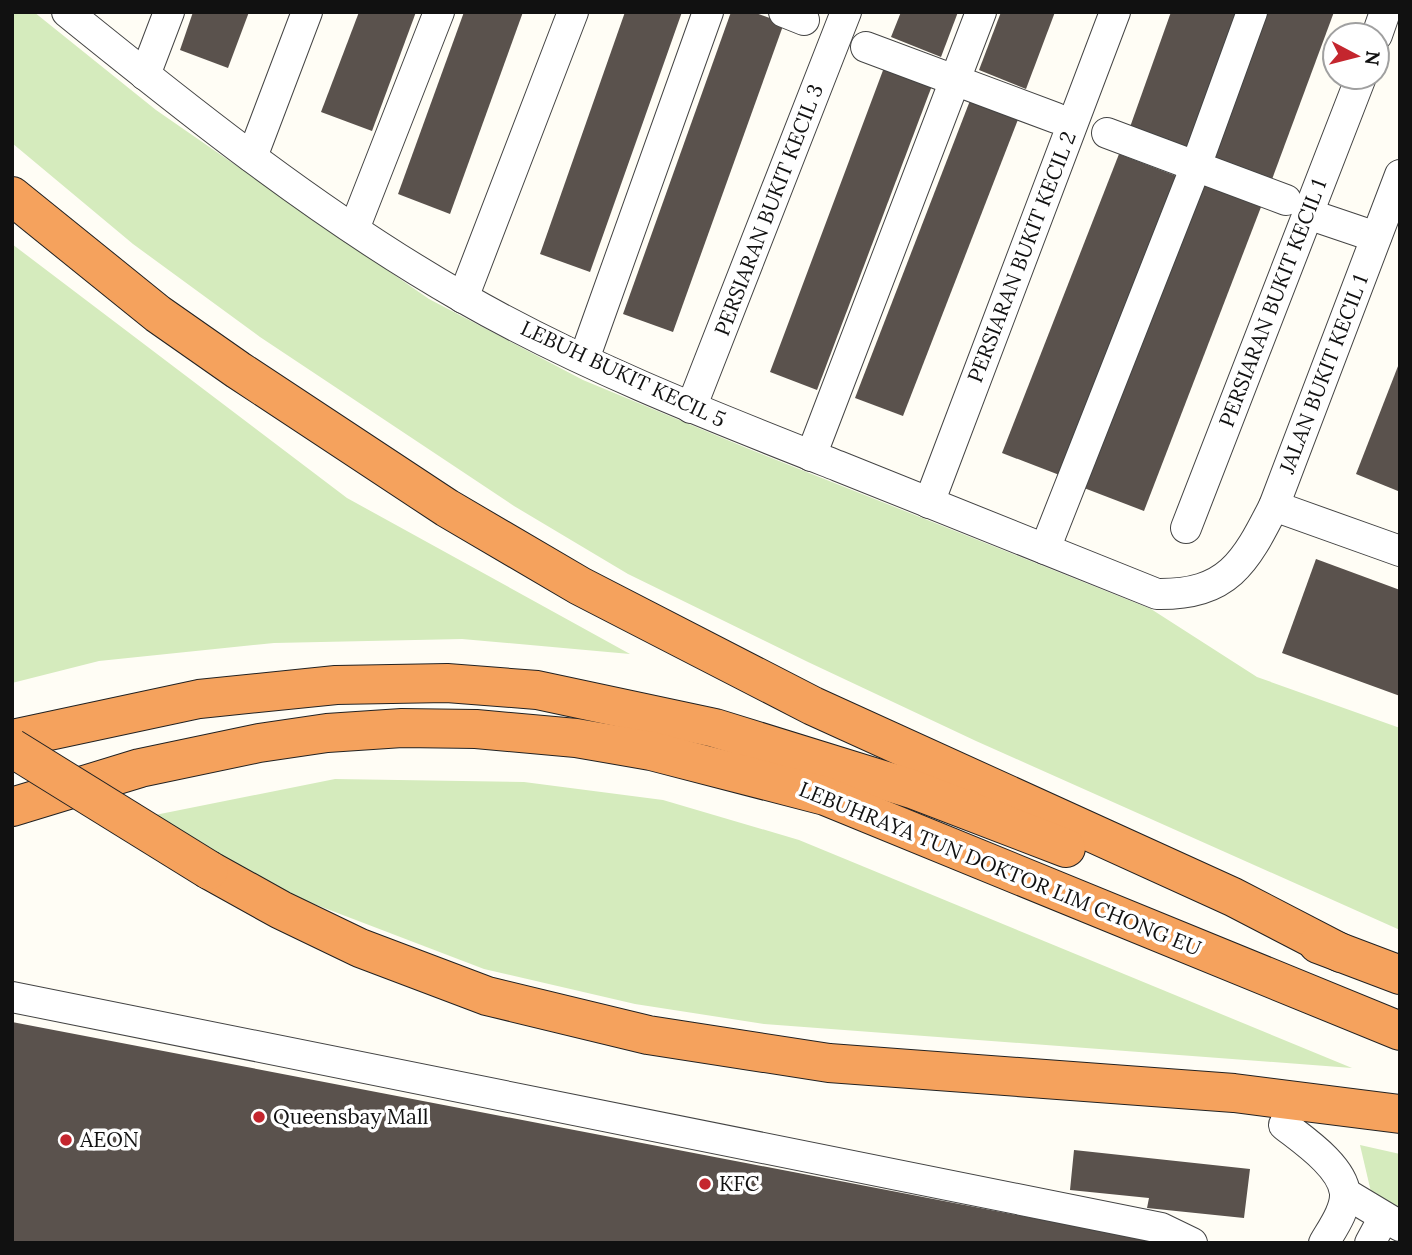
<svg xmlns="http://www.w3.org/2000/svg" width="1412" height="1255" viewBox="0 0 1412 1255" font-family="Lora,serif">
  <style>
    .green { fill: #d5ebbd }
    .building { fill: #5a524d }
    .lines { fill: none; stroke-linecap: round; stroke-linejoin: round }
    .minor-casing { stroke: #444; stroke-width: 32 }
    .highway-casing { stroke: #222; stroke-width: 40 }
    .minor { stroke: #fff; stroke-width: 30 }
    .highway { stroke: #f5a25d; stroke-width: 38 }
    .highway-bridge-casing { stroke: #222; stroke-width: 40; stroke-linecap: butt }
    .highway-bridge { stroke: #f5a25d; stroke-width: 38 }
    .poi-dot { fill: #c4262e; stroke: #fff; stroke-width: 2.5 }
    .labels { text-anchor: middle; stroke-width: 7; stroke-linejoin: round; paint-order: stroke }
    .street-label { font-size: 21px; fill: #111; stroke: #fff }
    .poi-label { font-size: 21px; fill: #111; stroke: #fff; text-anchor: start }
  </style>
  <rect width="100%" height="100%" fill="#fffdf5"/>
  <!-- green -->
  <g class="green">
    <path d="M 12,12 L 34,12 L 156,110 L 429,299 L 583,380 L 749,449 L 1151,609 L 1257,677 L 1400,728 L 1400,930 L 976,741 L 808,662 L 628,574 L 514,506 L 260,337 L 133,244 L 12,143 Z"/>
    <path d="M 12,244 L 347,498 L 630,654 L 462,639 L 274,643 L 99,661 L 12,683 Z"/>
    <path d="M 335,779 L 524,782 L 663,800 L 799,840 L 1352,1068 L 764,1024 L 635,1004 L 484,969 L 280,891 L 135,819 Z"/>
    <path d="M 1360,1145 L 1400,1154 L 1400,1209 L 1371,1192 Z"/>
  </g>
  <!-- building -->
  <g class="building">
    <path d="M 193,12 L 249,12 L 228,68 L 180,50 Z"/>
    <path d="M 359,12 L 416,12 L 372,131 L 321,112 Z"/>
    <path d="M 464,12 L 523,12 L 450,214 L 398,194 Z"/>
    <path d="M 625,12 L 682,12 L 590,272 L 540,254 Z"/>
    <path d="M 731,12 L 753,12 L 784,23 L 673,332 L 623,314 Z"/>
    <path d="M 901,12 L 958,12 L 941,57 L 891,37 Z"/>
    <path d="M 1001,12 L 1055,12 L 1026,89 L 979,70 Z"/>
    <path d="M 1171,12 L 1240,12 L 1190,150 L 1130,127 Z"/>
    <path d="M 1264,12 L 1334,12 L 1271,182 L 1209,159 Z"/>
    <path d="M 885,65 L 933,83 L 817,390 L 770,372 Z"/>
    <path d="M 971,98 L 1019,117 L 903,416 L 855,398 Z"/>
    <path d="M 1119,154 L 1179,177 L 1062,476 L 1002,453 Z"/>
    <path d="M 1201,184 L 1261,207 L 1144,511 L 1084,488 Z"/>
    <path d="M 1400,361 L 1400,488 L 1398,491 L 1356,474 Z"/>
    <path d="M 1316,559 L 1400,590 L 1400,696 L 1282,653 Z"/>
    <path d="M 12,1022 L 1152,1241 L 1152,1243 L 12,1243 Z"/>
    <path d="M 1074,1150 L 1250,1169 L 1244,1218 L 1147,1208 L 1149,1198 L 1070,1190 Z"/>
  </g>
  <g class="lines">
    <!-- minor casing -->
    <g class="minor-casing">
      <g id="minor">
        <path d="M 67,12 C 193,114 322,217 462,297 C 582,366 711,416 838,466 C 945,509 1051,552 1157,594 C 1228,595 1245,563 1274,506 L 1400,175"/>
        <path d="M 784,12 L 804,20"/>
        <path d="M 1377,35 L 1385,12"/>
        <path d="M 866,47 L 1056,118"/>
        <path d="M 145,75 L 169,12"/>
        <path d="M 1107,133 L 1286,200"/>
        <path d="M 252,157 L 307,12"/>
        <path d="M 1308,214 L 1376,237"/>
        <path d="M 354,229 L 439,12"/>
        <path d="M 463,298 L 573,12"/>
        <path d="M 584,359 L 708,12"/>
        <path d="M 691,408 L 846,12"/>
        <path d="M 811,456 L 981,12"/>
        <path d="M 929,503 L 1115,12"/>
        <path d="M 1274,506 L 1400,551"/>
        <path d="M 1186,528 L 1361,77"/>
        <path d="M 1045,549 L 1196,166 L 1252,12"/>
        <path d="M 12,997 L 1161,1228 L 1192,1243"/>
        <path d="M 1284,1125 C 1303,1140 1342,1166 1345,1193 C 1346,1210 1332,1229 1324,1243"/>
        <path d="M 1345,1193 L 1400,1226"/>
        <path d="M 1370,1243 L 1384,1217"/>
      </g>
    </g>
    <!-- highway casing -->
    <g class="highway-casing">
      <g id="highway">
        <path d="M 12,196 L 158,314 L 238,370 L 447,508 L 580,586 L 813,706 L 1233,897 L 1341,953"/>
        <path d="M 12,739 L 199,699 L 336,685 L 447,683 L 537,690 L 715,728 L 912,789 L 1066,848"/>
        <path d="M 12,807 L 140,768 L 259,743 L 327,733 L 402,728 L 476,729 L 576,738 L 651,751 L 825,796 L 1400,1031"/>
        <path d="M 209,870 L 281,910 L 360,948 L 487,996 L 648,1035 L 829,1063 L 1234,1093 L 1400,1114"/>
        <path d="M 1318,944 L 1400,975"/>
      </g>
    </g>
    <!-- minor -->
    <use href="#minor" class="minor"/>
    <!-- highway -->
    <use href="#highway" class="highway"/>
    <!-- highway-bridge casing -->
    <g class="highway-bridge-casing">
      <path id="highway-bridge" d="M 12,748 L 209,870"/>
    </g>
    <!-- highway-bridge -->
    <use href="#highway-bridge" class="highway-bridge"/>
  </g>
  <!-- markers -->
  <g class="poi-dot">
    <circle cx="259" cy="1117" r="7"/>
    <circle cx="66" cy="1140" r="7"/>
    <circle cx="705" cy="1184" r="7"/>
  </g>
  <g class="labels">
    <!-- street labels -->
    <g class="street-label">
      <text transform="translate(769 210) rotate(-69)" y="7">PERSIARAN BUKIT KECIL 3</text>
      <text transform="translate(1022 257) rotate(-69)" y="7">PERSIARAN BUKIT KECIL 2</text>
      <text transform="translate(1273 303) rotate(-69)" y="7">PERSIARAN BUKIT KECIL 1</text>
      <text transform="translate(623 374) rotate(25)" y="7">LEBUH BUKIT KECIL 5</text>
      <text transform="translate(1324 374) rotate(-69)" y="7">JALAN BUKIT KECIL 1</text>
      <text transform="translate(1000 869) rotate(22)" y="7">LEBUHRAYA TUN DOKTOR LIM CHONG EU</text>
    </g>
    <!-- poi labels -->
    <g class="poi-label">
      <text x="273" y="1124">Queensbay Mall</text>
      <text x="80" y="1147">AEON</text>
      <text x="719" y="1191">KFC</text>
    </g>
  </g>
  <!-- border -->
  <rect width="1412" height="1255" fill="none" stroke="#111111" stroke-width="28"/>
  <!-- north arrow -->
  <g transform="translate(1356 56) rotate(97)"><circle r="33" fill="#ffffff" stroke="#a0a0a0" stroke-width="2"/>
  <path d="M0-5L12 26L0 18L-12 26Z" fill="#c4262e"/>
  <text y="-10" font-size="19" font-weight="bold" text-anchor="middle" fill="#111111">N</text>
  </g>
</svg>
